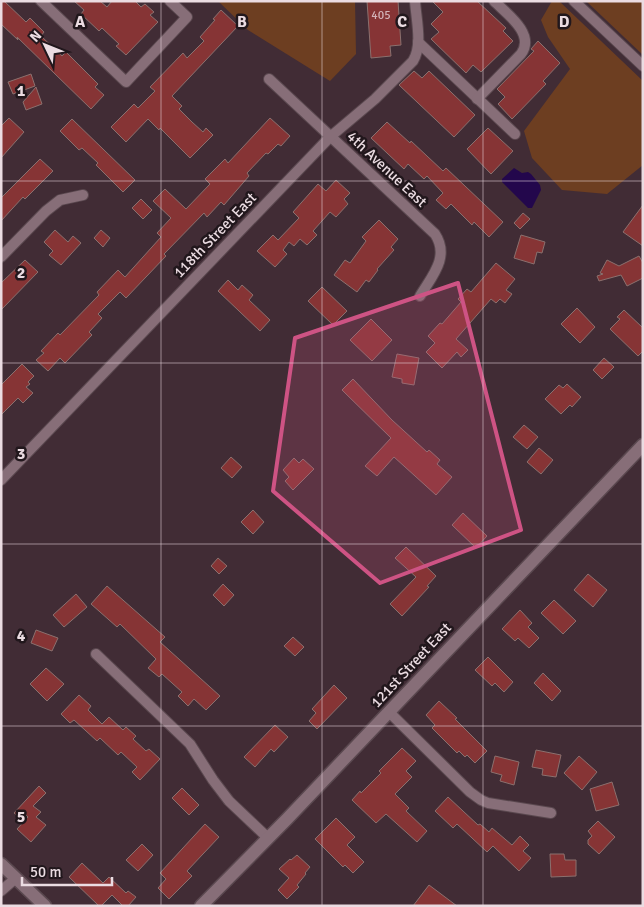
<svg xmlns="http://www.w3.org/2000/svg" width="644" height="907" viewBox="0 0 644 907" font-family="Signika,sans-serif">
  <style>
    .green { fill: #6d3e21 }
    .water { fill: #23074c }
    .building { fill: #863435; stroke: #8b706e }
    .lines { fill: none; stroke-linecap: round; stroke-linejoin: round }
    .minor-casing { stroke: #5a484f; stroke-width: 12 }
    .tertiary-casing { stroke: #5a484f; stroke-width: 15 }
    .minor { stroke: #876e78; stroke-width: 10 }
    .tertiary { stroke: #876e78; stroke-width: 12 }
    .marked { fill: #ce5384; fill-opacity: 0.2; stroke: #ce5384; stroke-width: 4; stroke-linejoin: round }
    .grid { fill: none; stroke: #ebdce2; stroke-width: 1; stroke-opacity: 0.55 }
    .labels { text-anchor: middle; stroke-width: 5; stroke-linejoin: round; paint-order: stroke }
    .number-label { font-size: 12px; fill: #d2b2b7 }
    .street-label { font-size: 15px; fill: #ebdce2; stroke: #21171c }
    .grid-label { font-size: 16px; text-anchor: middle; font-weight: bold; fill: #ebdce2; stroke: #21171c; stroke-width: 5; stroke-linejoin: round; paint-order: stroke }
  </style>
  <rect width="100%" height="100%" fill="#412c35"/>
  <!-- green -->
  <g class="green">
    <path d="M 218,1 L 355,1 L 356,54 L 330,81 L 248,30 Z"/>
    <path d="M 552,1 L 559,1 L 643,81 L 643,165 L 607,194 L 562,190 L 532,158 L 524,131 L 570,69 L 548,37 L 541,20 Z"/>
    <path d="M 586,1 L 643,1 L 643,55 Z"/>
  </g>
  <!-- water -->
  <path class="water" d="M 514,168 L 522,173 L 528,172 L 531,174 L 540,185 L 541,190 L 532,208 L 528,208 L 502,182 L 502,179 Z"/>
  <!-- building -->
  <g class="building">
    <path d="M 1,1 L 4,1 L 26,22 L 30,18 L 44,32 L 41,36 L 62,56 L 66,52 L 98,84 L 95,87 L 104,95 L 91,109 L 17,37 L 18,40 L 1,24 Z"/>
    <path d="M 74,1 L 100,1 L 107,7 L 112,1 L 135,1 L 141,7 L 145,4 L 154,12 L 150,15 L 158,22 L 126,55 L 116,46 L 119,44 L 102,28 L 99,31 L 81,14 L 84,10 Z"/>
    <path d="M 367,1 L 398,1 L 401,45 L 390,46 L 391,56 L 371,58 Z"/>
    <path d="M 432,1 L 477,1 L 506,28 L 503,31 L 513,41 L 481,72 L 473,65 L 466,73 L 431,39 L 439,32 L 431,24 L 443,12 Z"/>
    <path d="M 221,10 L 238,26 L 172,96 L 182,106 L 179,109 L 192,122 L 203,132 L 206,128 L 213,135 L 190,158 L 160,128 L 159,130 L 148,119 L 126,142 L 111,127 L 134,104 L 138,108 L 155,91 L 150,87 L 183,53 L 187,58 L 204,41 L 200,37 L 215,20 L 213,19 Z"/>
    <path d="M 538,41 L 560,63 L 543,81 L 546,84 L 512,119 L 498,104 L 505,97 L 497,89 L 534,51 L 531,49 Z"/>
    <path d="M 414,71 L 422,78 L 429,71 L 475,115 L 454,137 L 399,85 Z"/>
    <path d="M 31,74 L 35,86 L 13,94 L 8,82 Z"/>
    <path d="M 36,87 L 42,104 L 26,110 L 23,102 Z"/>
    <path d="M 9,118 L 24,132 L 1,158 L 1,126 Z"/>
    <path d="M 270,118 L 290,136 L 281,146 L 278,144 L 268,154 L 266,153 L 247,173 L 249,176 L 224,205 L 221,202 L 207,217 L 204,213 L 164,254 L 166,256 L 126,298 L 120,292 L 98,314 L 102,318 L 89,332 L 92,335 L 65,363 L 60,358 L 48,371 L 36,360 L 44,353 L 41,351 L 58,333 L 60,335 L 99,295 L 97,292 L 118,270 L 125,277 L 161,237 L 157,233 L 171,218 L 153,201 L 165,189 L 186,209 L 210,184 L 205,179 L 225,159 L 228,163 Z"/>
    <path d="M 72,119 L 135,180 L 123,192 L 96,165 L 98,163 L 82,148 L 79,150 L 60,131 Z"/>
    <path d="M 387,122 L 410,143 L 411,141 L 443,171 L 446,168 L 503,222 L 489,237 L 474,222 L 472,225 L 451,204 L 446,209 L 436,200 L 443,193 L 427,176 L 424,179 L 408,164 L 404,169 L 371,138 Z"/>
    <path d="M 488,128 L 513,151 L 491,174 L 467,149 Z"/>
    <path d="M 40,159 L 53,171 L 25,199 L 23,197 L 1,221 L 1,198 Z"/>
    <path d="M 336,180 L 350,193 L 344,199 L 348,204 L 336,217 L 330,212 L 313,231 L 317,235 L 307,245 L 300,239 L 294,246 L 289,242 L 283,250 L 287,254 L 275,267 L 257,251 L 273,235 L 278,240 L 299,218 L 293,212 L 318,184 L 326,191 Z"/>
    <path d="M 141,199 L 152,210 L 143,219 L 132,208 Z"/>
    <path d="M 643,205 L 643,246 L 623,232 Z"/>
    <path d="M 523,213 L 530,219 L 520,229 L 514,223 Z"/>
    <path d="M 379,220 L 398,239 L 391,247 L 394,250 L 377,269 L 378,270 L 369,282 L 366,280 L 357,292 L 334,275 L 345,260 L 350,263 L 366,241 L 362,237 Z"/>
    <path d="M 55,230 L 68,242 L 73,236 L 81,243 L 61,265 L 49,255 L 53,251 L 44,242 Z"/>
    <path d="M 101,230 L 110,238 L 103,247 L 94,238 Z"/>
    <path d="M 521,235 L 545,242 L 542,253 L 537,252 L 534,264 L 514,258 Z"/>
    <path d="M 639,256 L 643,263 L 643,278 L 627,286 L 621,275 L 599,281 L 597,276 L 603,274 L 600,273 L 607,260 L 619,266 Z"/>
    <path d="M 25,260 L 38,272 L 1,310 L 1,283 Z"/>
    <path d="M 496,263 L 515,279 L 506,290 L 512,294 L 505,303 L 500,299 L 496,303 L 491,299 L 456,339 L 468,350 L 461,357 L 457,352 L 442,368 L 426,352 L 435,343 L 428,336 L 440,323 L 442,324 L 461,302 L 458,299 L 467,289 L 471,292 Z"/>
    <path d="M 228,280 L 238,290 L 242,285 L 253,295 L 249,300 L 270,320 L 260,331 L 218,291 Z"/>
    <path d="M 322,287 L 347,311 L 333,325 L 308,301 Z"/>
    <path d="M 577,308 L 595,327 L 580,343 L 561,324 Z"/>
    <path d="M 624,310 L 643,328 L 643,351 L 638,356 L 610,329 L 620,319 L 617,317 Z"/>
    <path d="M 371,319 L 392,340 L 372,361 L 350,340 Z"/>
    <path d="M 397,354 L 419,358 L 414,385 L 402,383 L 402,379 L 392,377 Z"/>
    <path d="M 604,358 L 614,367 L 602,379 L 593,370 Z"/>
    <path d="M 22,364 L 34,376 L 28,382 L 30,384 L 26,387 L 33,393 L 23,403 L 18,398 L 1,415 L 1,385 Z"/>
    <path d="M 353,379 L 392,420 L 427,452 L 429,450 L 440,460 L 437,464 L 452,477 L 436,495 L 394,457 L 377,476 L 365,466 L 391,438 L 342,390 Z"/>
    <path d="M 567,384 L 581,397 L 572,407 L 570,405 L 561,414 L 545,399 L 559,385 L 563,388 Z"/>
    <path d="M 524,425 L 538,437 L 527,449 L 513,437 Z"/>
    <path d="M 539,448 L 553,460 L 541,474 L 527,462 Z"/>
    <path d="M 231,457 L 242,467 L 232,478 L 221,468 Z"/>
    <path d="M 294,458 L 299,463 L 303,459 L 314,469 L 293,490 L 285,481 L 289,477 L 283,470 Z"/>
    <path d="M 253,510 L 264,522 L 253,534 L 241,522 Z"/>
    <path d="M 463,513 L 487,536 L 476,548 L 452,525 Z"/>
    <path d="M 406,547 L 436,576 L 427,586 L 429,587 L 402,616 L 390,604 L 416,577 L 395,558 Z"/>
    <path d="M 218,558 L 227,566 L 219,574 L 211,566 Z"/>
    <path d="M 588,574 L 607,590 L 593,607 L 574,590 Z"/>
    <path d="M 223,584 L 234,595 L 224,606 L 213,595 Z"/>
    <path d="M 107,586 L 165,637 L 160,642 L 220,696 L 206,710 L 194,699 L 188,706 L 178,696 L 182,692 L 162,674 L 159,677 L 148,668 L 156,659 L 120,624 L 117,627 L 91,604 Z"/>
    <path d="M 76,594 L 87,607 L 64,627 L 53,615 Z"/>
    <path d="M 554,600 L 576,621 L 563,634 L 541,613 Z"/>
    <path d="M 520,610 L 532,623 L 528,627 L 539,638 L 529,648 L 518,638 L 515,641 L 502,629 Z"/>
    <path d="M 36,630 L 58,638 L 52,651 L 31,643 Z"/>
    <path d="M 293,637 L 304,647 L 295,656 L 284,646 Z"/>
    <path d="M 488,657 L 513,682 L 504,692 L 495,683 L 492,686 L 475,670 Z"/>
    <path d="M 46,668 L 64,684 L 47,701 L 30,684 Z"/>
    <path d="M 543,673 L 561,691 L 552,701 L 534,683 Z"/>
    <path d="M 334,685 L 347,698 L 317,729 L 309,721 L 316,713 L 312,709 Z"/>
    <path d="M 79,695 L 91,706 L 88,710 L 102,724 L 109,717 L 123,730 L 126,727 L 136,736 L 133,739 L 146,751 L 149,749 L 160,759 L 140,780 L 132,772 L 137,767 L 121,752 L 118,755 L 100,738 L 97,741 L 74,720 L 70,723 L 61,714 Z"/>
    <path d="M 439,701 L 457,718 L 455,719 L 487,751 L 475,763 L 467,755 L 465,757 L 459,751 L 457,753 L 432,728 L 435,725 L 426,715 Z"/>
    <path d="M 275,725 L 288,737 L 274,752 L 271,749 L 255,767 L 244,757 Z"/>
    <path d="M 402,748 L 416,761 L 406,771 L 412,777 L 395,794 L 409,808 L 406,811 L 427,831 L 417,842 L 386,814 L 376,823 L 352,800 L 360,791 L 361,793 L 381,773 L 379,771 Z"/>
    <path d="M 536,750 L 561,755 L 556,777 L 542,775 L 543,769 L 532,767 Z"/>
    <path d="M 495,756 L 519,762 L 514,785 L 500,781 L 502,775 L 491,772 Z"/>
    <path d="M 579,756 L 597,772 L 582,790 L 564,773 Z"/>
    <path d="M 612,782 L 619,805 L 596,811 L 590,789 Z"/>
    <path d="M 39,786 L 46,793 L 33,806 L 41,812 L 36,817 L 46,825 L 31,842 L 17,829 L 28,817 L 25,814 L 21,819 L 14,813 Z"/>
    <path d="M 182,788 L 199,805 L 189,815 L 172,798 Z"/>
    <path d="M 448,797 L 478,825 L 480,824 L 489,832 L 492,828 L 512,845 L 520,836 L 529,845 L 523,851 L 531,858 L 519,871 L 493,846 L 487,852 L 457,824 L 453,828 L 435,811 Z"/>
    <path d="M 336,818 L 355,837 L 347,845 L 364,862 L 353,873 L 345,865 L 343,867 L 315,839 Z"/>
    <path d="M 598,821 L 615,837 L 599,854 L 588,844 L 588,840 L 592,836 L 588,831 Z"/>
    <path d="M 205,824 L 219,837 L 187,871 L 192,876 L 169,899 L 158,888 L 166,879 L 160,873 Z"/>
    <path d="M 142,844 L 153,855 L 138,871 L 126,860 Z"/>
    <path d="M 550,854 L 564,854 L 565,860 L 576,860 L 576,876 L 551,877 Z"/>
    <path d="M 297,855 L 310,867 L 305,873 L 306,874 L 297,885 L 299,887 L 287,899 L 278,890 L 289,878 L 279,869 L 290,859 L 291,860 Z"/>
    <path d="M 82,863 L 103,883 L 109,877 L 126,893 L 128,891 L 136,897 L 128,906 L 123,906 L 112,895 L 101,906 L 99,906 L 69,877 Z"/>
    <path d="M 429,885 L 457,906 L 413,906 Z"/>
  </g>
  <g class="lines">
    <!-- minor casing -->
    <g class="minor-casing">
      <g id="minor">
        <path d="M 41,1 L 126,82 L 187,17 L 170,1"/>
        <path d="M 574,1 L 643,66"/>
        <path d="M 418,42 L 515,134"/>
        <path d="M 269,79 L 435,234 C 450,257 432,276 420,296"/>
        <path d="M 477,99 L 521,54 C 536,34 506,13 494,1"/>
        <path d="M 1,257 L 46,211 L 60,200 L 83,195"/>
        <path d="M 1,480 L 330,137 L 375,99 L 413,61 C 423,45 416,19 415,1"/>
        <path d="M 96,654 L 190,744 L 213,780 L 229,801 L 268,838"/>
        <path d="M 389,712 L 470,792 L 481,800 L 488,803 L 551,813"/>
        <path d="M 1,891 L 16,878"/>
      </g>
    </g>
    <!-- tertiary casing -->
    <g class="tertiary-casing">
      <g id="tertiary">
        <path d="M 1,864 L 45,906"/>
        <path d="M 201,906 L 287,819 L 643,445"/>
      </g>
    </g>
    <!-- minor -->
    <use href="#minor" class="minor"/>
    <!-- tertiary -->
    <use href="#tertiary" class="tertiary"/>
  </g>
  <!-- marked area -->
  <path class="marked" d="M 458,283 L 521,530 L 380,583 L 273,491 L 295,338 Z"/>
  <!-- grid -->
  <path class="grid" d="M 161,1 L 161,906M 322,1 L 322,906M 483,1 L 483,906M 1,181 L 643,181M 1,363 L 643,363M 1,544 L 643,544M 1,726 L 643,726"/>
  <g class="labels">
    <!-- number labels -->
    <g class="number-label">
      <text x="381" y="19">405</text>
    </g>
    <!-- street labels -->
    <g class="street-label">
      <text transform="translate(387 169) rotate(43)" y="5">4th Avenue East</text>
      <text transform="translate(215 235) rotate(-46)" y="5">118th Street East</text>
      <text transform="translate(411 665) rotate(-47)" y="5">121st Street East</text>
    </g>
  </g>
  <g class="grid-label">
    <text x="80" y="27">A</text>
    <text x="242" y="27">B</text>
    <text x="402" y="27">C</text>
    <text x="564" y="27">D</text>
    <text x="21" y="96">1</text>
    <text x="21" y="278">2</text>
    <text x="21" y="459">3</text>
    <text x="21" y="641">4</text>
    <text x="21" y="822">5</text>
  </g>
  <!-- border -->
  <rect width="644" height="907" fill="none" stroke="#ebdce2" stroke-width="5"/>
  <!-- north arrow -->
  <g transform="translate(45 45) rotate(313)" stroke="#21171c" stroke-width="4" paint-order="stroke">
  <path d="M0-4L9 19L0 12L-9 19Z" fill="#ebdce2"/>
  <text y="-8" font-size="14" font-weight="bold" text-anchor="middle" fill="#ebdce2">N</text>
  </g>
  <!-- scale -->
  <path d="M22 877v8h90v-8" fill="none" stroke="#ebdce2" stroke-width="2.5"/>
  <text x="30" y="877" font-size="15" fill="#ebdce2" stroke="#21171c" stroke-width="4" paint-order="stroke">50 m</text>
</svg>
